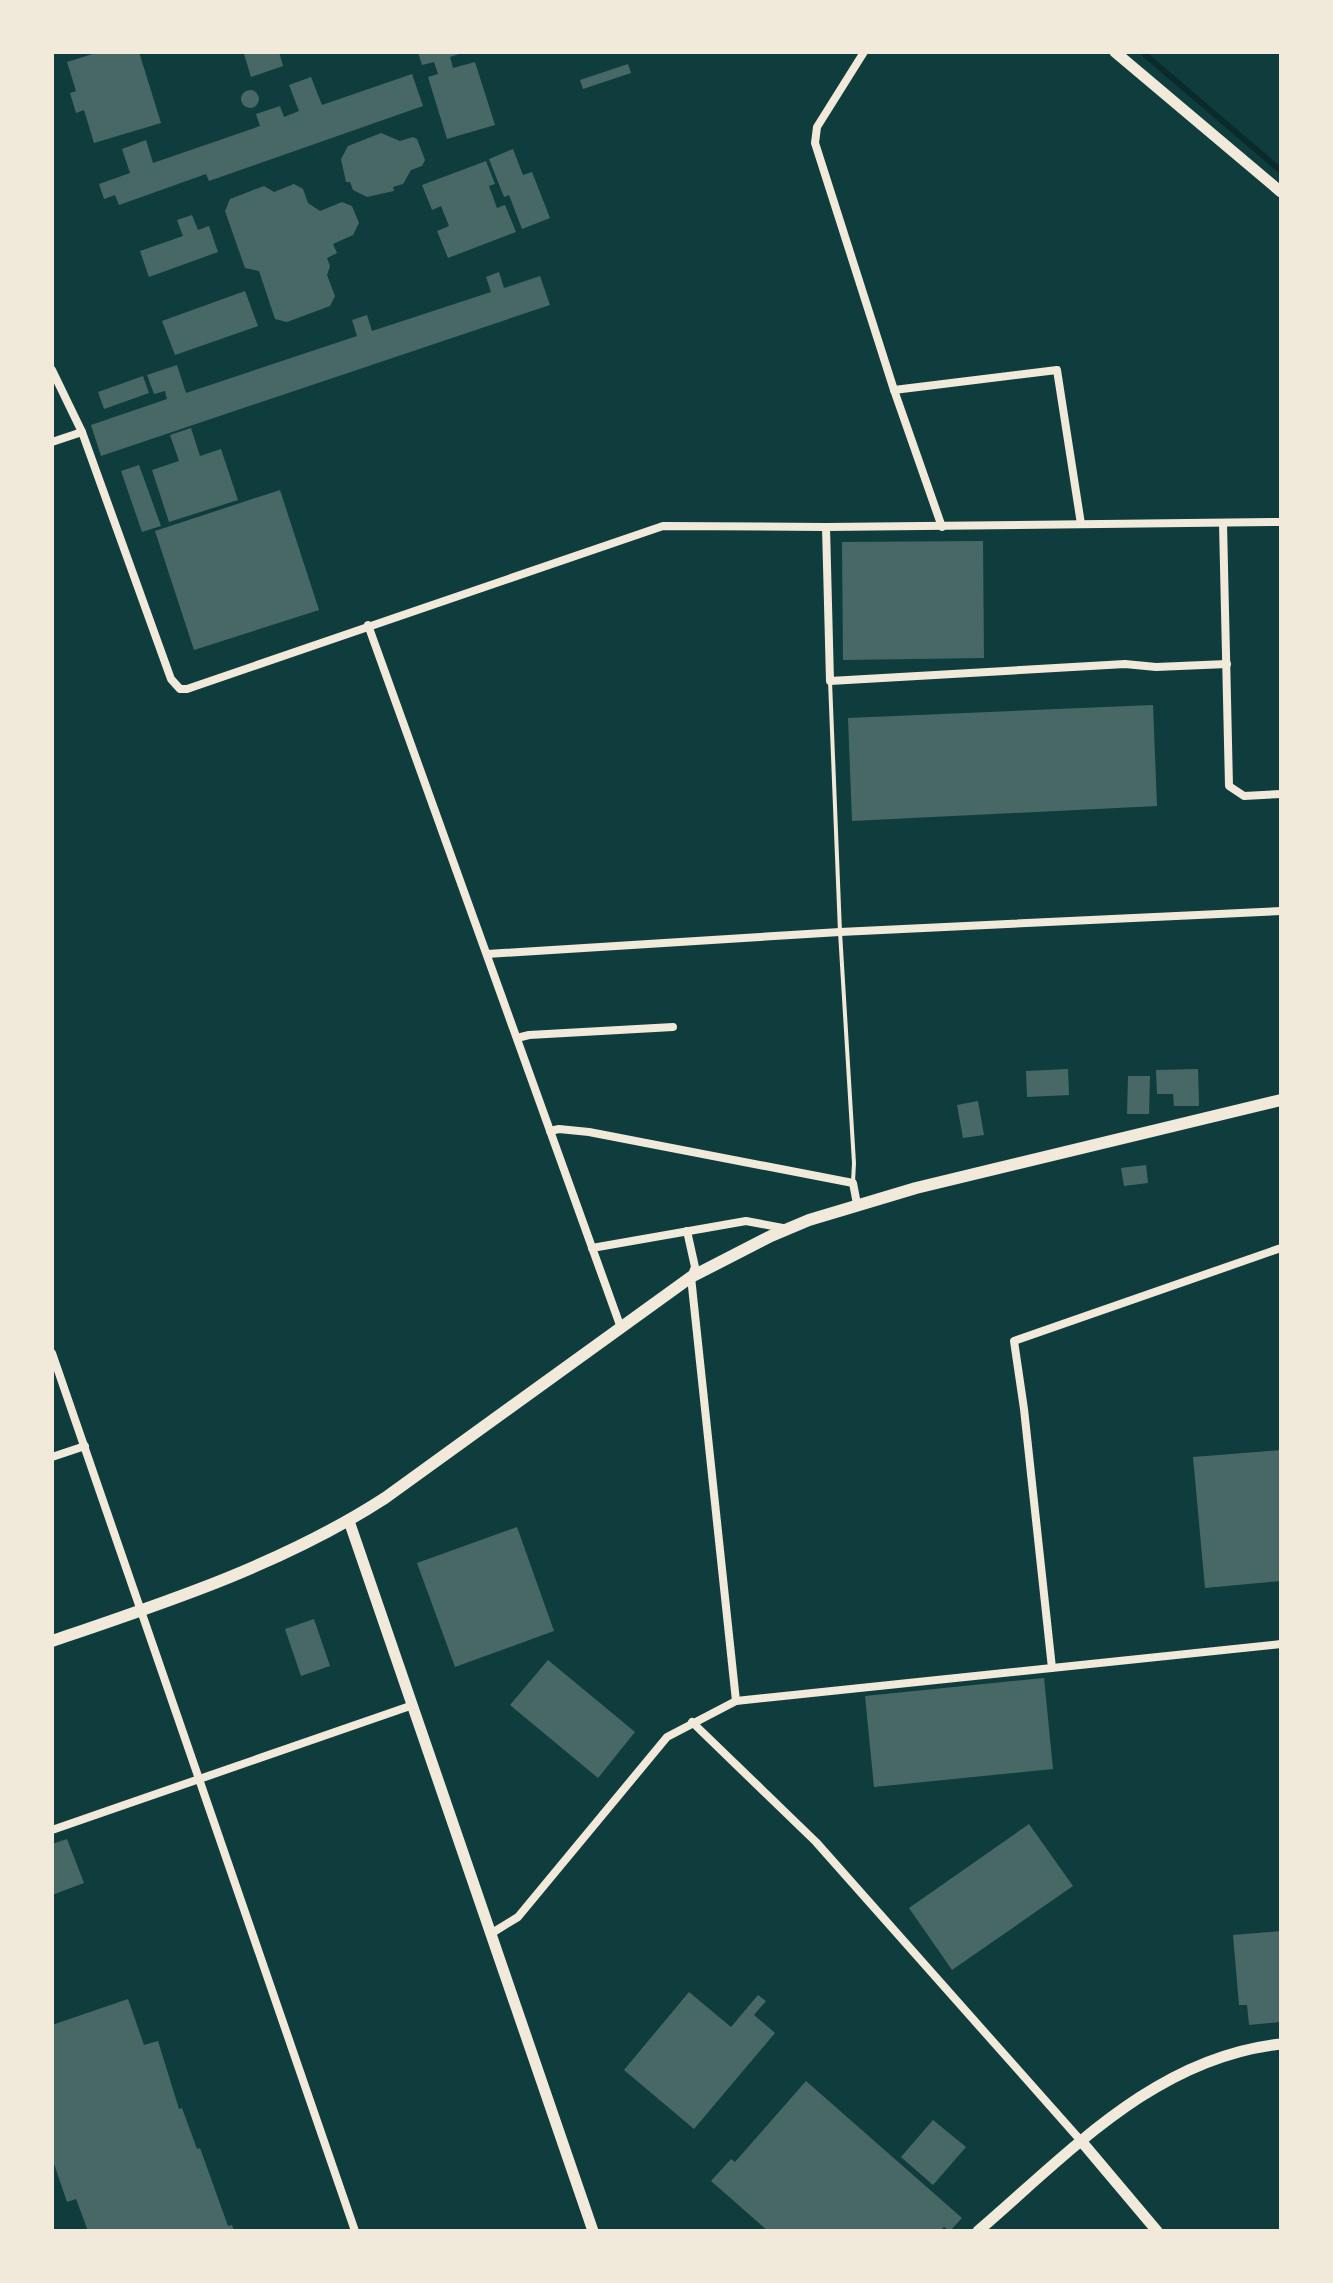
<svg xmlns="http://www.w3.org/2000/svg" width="1333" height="2283" viewBox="0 0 1333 2283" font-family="'Open Sans',sans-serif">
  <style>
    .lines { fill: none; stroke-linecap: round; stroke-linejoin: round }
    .stream { stroke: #0a2a2b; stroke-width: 6 }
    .building { fill: #486865 }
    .service { stroke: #f1e9da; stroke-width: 4 }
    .minor { stroke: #f1e9da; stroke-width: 8 }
    .tertiary { stroke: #f1e9da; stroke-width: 11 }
    .secondary { stroke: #f1e9da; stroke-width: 12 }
  </style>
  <rect width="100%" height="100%" fill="#0f3d3e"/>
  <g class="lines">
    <!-- stream -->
    <path class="stream" d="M 1142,52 L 1281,171"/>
  </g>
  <!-- building -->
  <g class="building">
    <path d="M 99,52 L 139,52 L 161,123 L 94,143 L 84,110 L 76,113 L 70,93 L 76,91 L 67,62 Z"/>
    <path d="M 250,52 L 279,52 L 283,66 L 251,77 L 244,54 Z"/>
    <path d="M 418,52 L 465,52 L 450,57 L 453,68 L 475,62 L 495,125 L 447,139 L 428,77 L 438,74 L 434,62 L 422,65 Z"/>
    <path d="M 628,64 L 631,73 L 583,89 L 580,80 Z"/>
    <path d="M 412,74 L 423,106 L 209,181 L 206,174 L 119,205 L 115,195 L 104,199 L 99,184 L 130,173 L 122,149 L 146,140 L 153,163 L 260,126 L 256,114 L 280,106 L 284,117 L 299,111 L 289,85 L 311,77 L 322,105 Z"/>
    <circle cx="250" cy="99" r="9"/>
    <path d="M 381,133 L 400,141 L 413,137 L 417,139 L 425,160 L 422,166 L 411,170 L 403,184 L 393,187 L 394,191 L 367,197 L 353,190 L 350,182 L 346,182 L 341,159 L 348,146 Z"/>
    <path d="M 513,149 L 523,175 L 532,172 L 550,218 L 522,229 L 509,195 L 504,197 L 489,159 Z"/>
    <path d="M 486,161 L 495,184 L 489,186 L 497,208 L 505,205 L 516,232 L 448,258 L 437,231 L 449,226 L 441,206 L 432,210 L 422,185 Z"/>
    <path d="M 294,184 L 303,189 L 308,203 L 320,211 L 342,202 L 352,206 L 359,223 L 353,235 L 333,244 L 337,253 L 327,258 L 330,266 L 327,275 L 335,296 L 330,306 L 287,322 L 275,319 L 259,271 L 245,268 L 225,211 L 230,199 L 264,186 L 274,192 Z"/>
    <path d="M 192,215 L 198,230 L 209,226 L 218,252 L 149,277 L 140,251 L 183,236 L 177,220 Z"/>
    <path d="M 499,272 L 504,288 L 540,276 L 550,305 L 101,456 L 91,425 L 167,399 L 165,391 L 154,394 L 147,375 L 177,365 L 186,393 L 357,336 L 352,320 L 367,315 L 372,331 L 491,292 L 486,277 Z"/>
    <path d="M 245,291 L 258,326 L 175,355 L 162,321 Z"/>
    <path d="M 143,376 L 149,393 L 104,409 L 98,392 Z"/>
    <path d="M 191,428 L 200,456 L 221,449 L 238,500 L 169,522 L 152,470 L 179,461 L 170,435 Z"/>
    <path d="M 139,465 L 161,526 L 142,532 L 121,471 Z"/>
    <path d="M 280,490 L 319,610 L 194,650 L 155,531 Z"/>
    <path d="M 983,541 L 984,658 L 843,660 L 842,542 Z"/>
    <path d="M 1153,705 L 1157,806 L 852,821 L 848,718 Z"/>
    <path d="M 1068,1069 L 1069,1095 L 1027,1097 L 1026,1071 Z"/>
    <path d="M 1198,1069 L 1199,1106 L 1174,1106 L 1173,1094 L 1157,1094 L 1156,1070 Z"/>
    <path d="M 1128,1076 L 1150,1076 L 1149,1114 L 1127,1114 Z"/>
    <path d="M 978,1101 L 984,1135 L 963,1138 L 957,1105 Z"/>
    <path d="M 1146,1165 L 1148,1183 L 1124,1186 L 1121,1168 Z"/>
    <path d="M 1281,1450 L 1281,1581 L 1205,1588 L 1193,1457 Z"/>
    <path d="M 517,1527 L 554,1631 L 455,1667 L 417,1563 Z"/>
    <path d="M 314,1619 L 330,1666 L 301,1676 L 285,1629 Z"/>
    <path d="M 548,1660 L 635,1732 L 598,1778 L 510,1705 Z"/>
    <path d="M 1044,1678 L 1053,1769 L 874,1787 L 865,1696 Z"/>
    <path d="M 1029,1824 L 1073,1886 L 952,1970 L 909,1908 Z"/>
    <path d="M 67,1839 L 84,1883 L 52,1895 L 52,1844 Z"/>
    <path d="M 1281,1931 L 1281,2022 L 1249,2025 L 1247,2005 L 1239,2005 L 1233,1935 Z"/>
    <path d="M 689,1992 L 731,2027 L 758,1995 L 766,2001 L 754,2015 L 775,2033 L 694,2129 L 624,2070 Z"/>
    <path d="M 128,1999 L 144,2045 L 158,2041 L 179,2109 L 182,2108 L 197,2149 L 200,2148 L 228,2226 L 232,2225 L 234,2231 L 88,2231 L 76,2199 L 67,2202 L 52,2158 L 52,2025 Z"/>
    <path d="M 806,2081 L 962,2218 L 950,2231 L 944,2227 L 940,2231 L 768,2231 L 711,2181 L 731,2159 L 735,2162 Z"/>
    <path d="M 933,2120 L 966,2147 L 933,2185 L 901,2157 Z"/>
  </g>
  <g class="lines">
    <!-- service -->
    <path class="service" d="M 830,681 L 840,932 L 854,1163 L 853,1182"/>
    <!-- minor -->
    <g class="minor">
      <path d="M 864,52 L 817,127 L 815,143 L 894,390 L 942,527"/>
      <path d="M 52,370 L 82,432 L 171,679 L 180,689 L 187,689 L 663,526 L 826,527 L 1281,522"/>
      <path d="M 894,390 L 1057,370 L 1081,524"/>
      <path d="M 52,442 L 82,432"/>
      <path d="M 1223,523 L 1229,786 L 1244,796 L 1281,794"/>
      <path d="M 826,527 L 830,681 L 1125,664 L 1156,667 L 1227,664"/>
      <path d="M 368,625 L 621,1328"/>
      <path d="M 487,954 L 840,932 L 1281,911"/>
      <path d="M 517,1038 L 529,1035 L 673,1027"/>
      <path d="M 550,1131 L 559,1129 L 589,1132 L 853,1183 L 857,1204"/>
      <path d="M 687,1231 L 695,1267 L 691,1277 L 736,1701"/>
      <path d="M 592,1248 L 746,1221 L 788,1229"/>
      <path d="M 52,1353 L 355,2231"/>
      <path d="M 52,1457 L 85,1446"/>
      <path d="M 1052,1668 L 1024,1409 L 1014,1341 L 1281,1248"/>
      <path d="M 692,1722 L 816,1842 L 1082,2142"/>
      <path d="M 52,1830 L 413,1705"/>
      <path d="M 492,1933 L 518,1917 L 667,1737 L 736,1701 L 1281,1644"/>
    </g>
    <!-- tertiary -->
    <g class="tertiary">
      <path d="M 1115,52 L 1281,192"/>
      <path d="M 349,1521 L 593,2231"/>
      <path d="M 1082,2142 L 1157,2231"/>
      <path d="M 978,2231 C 1069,2153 1156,2057 1281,2044"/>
    </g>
    <!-- secondary -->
    <path class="secondary" d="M 52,1641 C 167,1602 283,1564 385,1498 L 691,1277 L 771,1236 L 809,1220 L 916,1188 L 1281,1100"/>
  </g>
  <!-- border -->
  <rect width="1333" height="2283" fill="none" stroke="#f1e9da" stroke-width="108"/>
</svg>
